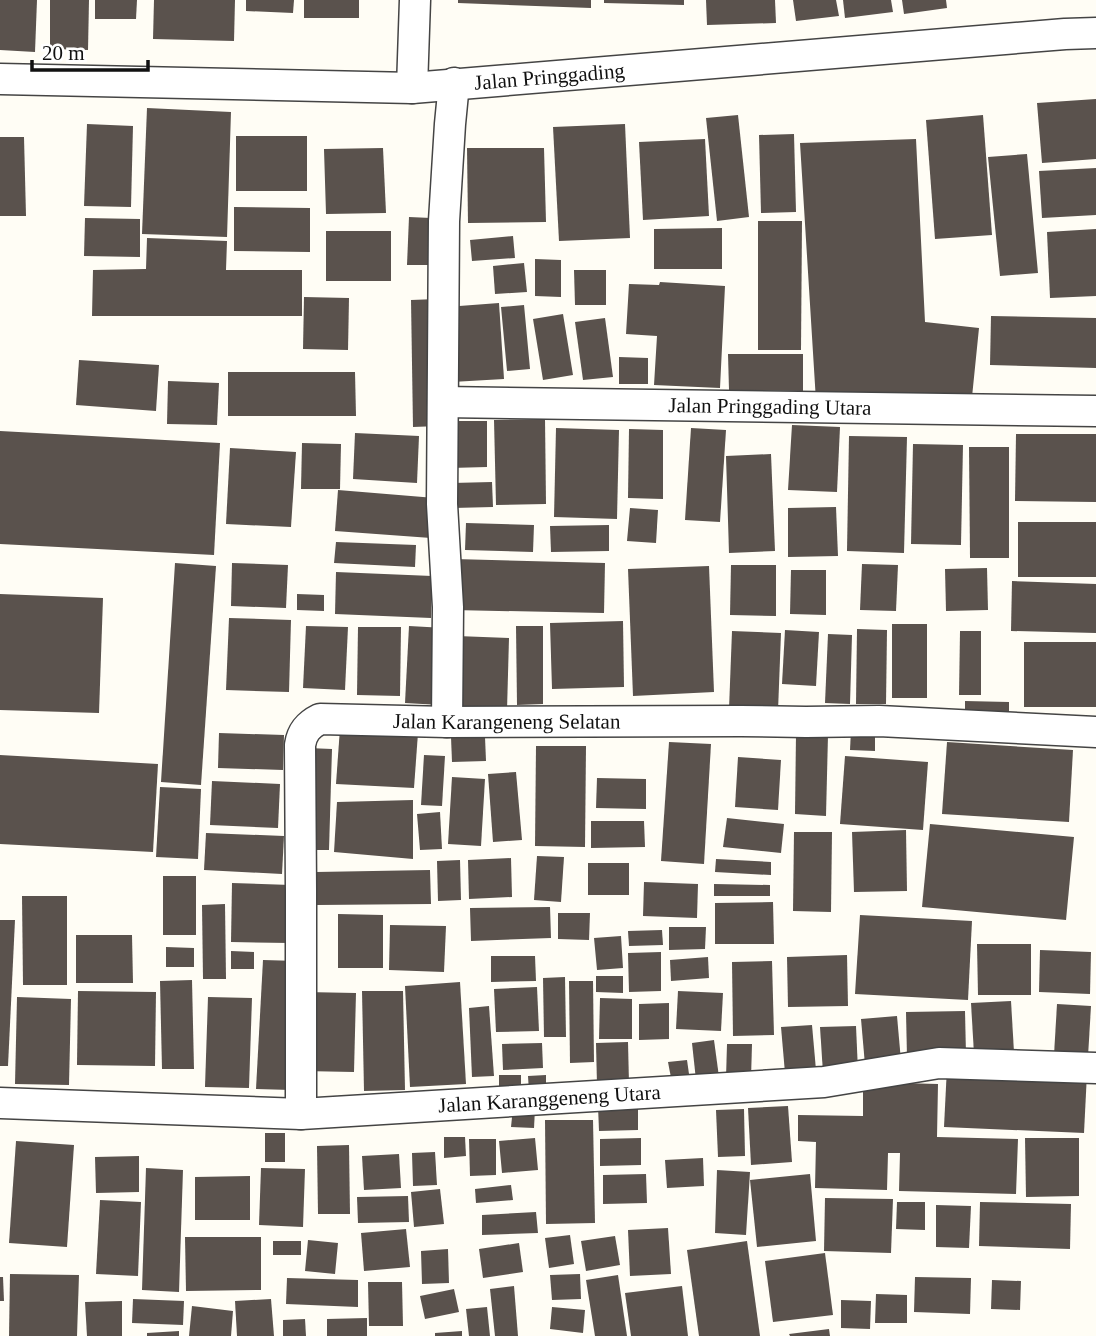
<svg xmlns="http://www.w3.org/2000/svg" width="1096" height="1336" viewBox="0 0 1096 1336" font-family="Georgia,serif">
  <style>
    .building { fill: #5a524d }
    .lines { fill: none; stroke-linecap: round; stroke-linejoin: round }
    .street-casing { stroke: #444; stroke-width: 33 }
    .street { stroke: #fff; stroke-width: 30 }
    .labels { text-anchor: middle; stroke-width: 7; stroke-linejoin: round; paint-order: stroke }
    .street-label { font-size: 21px; fill: #111; stroke: #fff }
  </style>
  <rect width="100%" height="100%" fill="#fffdf5"/>
  <!-- building -->
  <g class="building">
    <path d="M 0,0 L 37,0 L 35,52 L 0,50 Z"/>
    <path d="M 50,0 L 89,0 L 88,50 L 50,49 Z"/>
    <path d="M 95,0 L 137,0 L 136,19 L 95,19 Z"/>
    <path d="M 154,0 L 235,0 L 234,41 L 153,39 Z"/>
    <path d="M 246,0 L 294,0 L 293,13 L 246,11 Z"/>
    <rect x="304" y="0" width="55" height="18"/>
    <path d="M 458,0 L 591,0 L 591,8 L 458,3 Z"/>
    <path d="M 604,0 L 684,0 L 684,5 L 604,3 Z"/>
    <path d="M 706,0 L 775,0 L 776,23 L 707,25 Z"/>
    <path d="M 793,0 L 836,0 L 839,16 L 796,21 Z"/>
    <path d="M 843,0 L 891,0 L 893,12 L 845,18 Z"/>
    <path d="M 902,0 L 946,0 L 947,8 L 904,14 Z"/>
    <path d="M 1096,99 L 1096,159 L 1042,163 L 1037,103 Z"/>
    <path d="M 147,108 L 231,112 L 227,237 L 142,234 Z"/>
    <path d="M 738,115 L 749,217 L 717,221 L 706,118 Z"/>
    <path d="M 983,115 L 992,235 L 935,239 L 926,120 Z"/>
    <path d="M 87,124 L 133,126 L 131,207 L 84,206 Z"/>
    <path d="M 625,124 L 630,238 L 559,241 L 553,127 Z"/>
    <path d="M 794,134 L 796,212 L 761,213 L 759,135 Z"/>
    <rect x="236" y="136" width="71" height="55"/>
    <path d="M 0,137 L 24,137 L 26,216 L 0,216 Z"/>
    <path d="M 705,139 L 709,216 L 643,220 L 639,142 Z"/>
    <path d="M 916,139 L 925,322 L 979,328 L 972,397 L 816,401 L 800,143 Z"/>
    <path d="M 383,148 L 386,213 L 326,214 L 324,149 Z"/>
    <path d="M 467,148 L 544,148 L 546,222 L 468,223 Z"/>
    <path d="M 1027,154 L 1038,273 L 1000,276 L 988,157 Z"/>
    <path d="M 1096,168 L 1096,215 L 1042,218 L 1039,171 Z"/>
    <path d="M 234,207 L 310,208 L 310,252 L 234,251 Z"/>
    <path d="M 409,217 L 431,218 L 430,265 L 407,265 Z"/>
    <path d="M 85,218 L 140,219 L 140,257 L 84,256 Z"/>
    <path d="M 758,221 L 802,221 L 801,350 L 758,350 Z"/>
    <path d="M 722,228 L 722,269 L 654,269 L 654,229 Z"/>
    <path d="M 1096,229 L 1096,296 L 1050,298 L 1047,232 Z"/>
    <rect x="326" y="231" width="65" height="50"/>
    <path d="M 513,236 L 515,258 L 472,261 L 470,240 Z"/>
    <path d="M 147,238 L 227,241 L 226,270 L 302,270 L 302,316 L 92,316 L 93,270 L 146,269 Z"/>
    <path d="M 535,259 L 561,260 L 561,297 L 535,296 Z"/>
    <path d="M 524,263 L 527,292 L 495,294 L 493,266 Z"/>
    <path d="M 574,270 L 606,270 L 606,305 L 575,305 Z"/>
    <path d="M 660,282 L 725,286 L 720,388 L 654,385 L 657,336 L 626,334 L 629,284 L 659,285 Z"/>
    <path d="M 304,297 L 349,298 L 348,350 L 303,349 Z"/>
    <path d="M 437,299 L 439,426 L 413,427 L 411,300 Z"/>
    <path d="M 499,303 L 504,379 L 452,382 L 446,307 Z"/>
    <path d="M 524,305 L 530,369 L 507,371 L 501,307 Z"/>
    <path d="M 563,314 L 573,375 L 543,380 L 533,319 Z"/>
    <path d="M 991,316 L 1096,318 L 1096,368 L 990,365 Z"/>
    <path d="M 605,318 L 613,377 L 583,380 L 575,322 Z"/>
    <path d="M 728,354 L 803,354 L 803,391 L 729,390 Z"/>
    <path d="M 619,357 L 648,358 L 648,384 L 619,384 Z"/>
    <path d="M 79,360 L 159,365 L 156,411 L 76,405 Z"/>
    <path d="M 228,372 L 355,372 L 356,416 L 228,416 Z"/>
    <path d="M 168,381 L 219,383 L 217,425 L 167,424 Z"/>
    <path d="M 545,419 L 546,504 L 496,505 L 494,420 Z"/>
    <path d="M 450,421 L 487,421 L 487,467 L 450,468 Z"/>
    <path d="M 792,425 L 840,427 L 837,492 L 788,490 Z"/>
    <path d="M 556,428 L 619,430 L 617,519 L 554,517 Z"/>
    <path d="M 691,428 L 726,430 L 720,522 L 685,520 Z"/>
    <path d="M 629,429 L 663,430 L 663,499 L 628,498 Z"/>
    <path d="M 0,431 L 220,443 L 214,555 L 0,544 Z"/>
    <path d="M 355,433 L 419,436 L 417,483 L 353,479 Z"/>
    <path d="M 1016,434 L 1096,434 L 1096,502 L 1015,501 Z"/>
    <path d="M 849,436 L 907,437 L 904,553 L 847,551 Z"/>
    <path d="M 302,443 L 341,444 L 340,489 L 301,489 Z"/>
    <path d="M 913,444 L 963,445 L 961,545 L 911,544 Z"/>
    <path d="M 969,447 L 1009,447 L 1009,558 L 970,558 Z"/>
    <path d="M 230,448 L 296,452 L 291,527 L 226,524 Z"/>
    <path d="M 771,454 L 775,551 L 729,553 L 726,456 Z"/>
    <path d="M 492,482 L 493,507 L 453,508 L 452,483 Z"/>
    <path d="M 338,490 L 435,498 L 431,538 L 335,531 Z"/>
    <path d="M 836,507 L 838,556 L 788,557 L 788,508 Z"/>
    <path d="M 630,508 L 658,510 L 656,543 L 627,541 Z"/>
    <rect x="1018" y="522" width="78" height="55"/>
    <path d="M 466,523 L 534,525 L 533,552 L 465,550 Z"/>
    <path d="M 609,525 L 609,551 L 551,552 L 550,526 Z"/>
    <path d="M 336,542 L 416,545 L 415,567 L 334,563 Z"/>
    <path d="M 454,559 L 605,563 L 604,613 L 453,610 Z"/>
    <path d="M 175,563 L 216,566 L 201,785 L 161,782 Z"/>
    <path d="M 232,563 L 288,565 L 286,608 L 231,606 Z"/>
    <path d="M 862,564 L 898,565 L 896,611 L 860,610 Z"/>
    <path d="M 731,565 L 776,565 L 776,616 L 730,615 Z"/>
    <path d="M 709,566 L 714,692 L 633,696 L 628,569 Z"/>
    <path d="M 987,568 L 988,610 L 946,611 L 945,569 Z"/>
    <path d="M 791,570 L 826,570 L 826,615 L 790,614 Z"/>
    <path d="M 336,572 L 432,576 L 431,618 L 335,614 Z"/>
    <path d="M 1012,581 L 1096,584 L 1096,633 L 1011,631 Z"/>
    <path d="M 0,594 L 103,598 L 99,713 L 0,710 Z"/>
    <path d="M 297,594 L 324,595 L 324,611 L 297,610 Z"/>
    <path d="M 229,618 L 291,620 L 289,692 L 226,690 Z"/>
    <path d="M 623,621 L 624,687 L 552,689 L 550,623 Z"/>
    <rect x="892" y="624" width="35" height="74"/>
    <path d="M 306,626 L 348,627 L 345,690 L 303,688 Z"/>
    <path d="M 409,626 L 445,628 L 440,705 L 405,703 Z"/>
    <path d="M 516,626 L 543,626 L 543,704 L 517,705 Z"/>
    <path d="M 358,627 L 401,627 L 400,696 L 357,695 Z"/>
    <path d="M 857,629 L 887,630 L 886,704 L 856,704 Z"/>
    <path d="M 785,630 L 819,632 L 816,686 L 782,684 Z"/>
    <path d="M 732,631 L 781,633 L 778,711 L 729,709 Z"/>
    <path d="M 960,631 L 981,631 L 981,695 L 959,695 Z"/>
    <path d="M 828,634 L 852,635 L 850,704 L 825,703 Z"/>
    <path d="M 457,636 L 509,638 L 507,710 L 454,708 Z"/>
    <rect x="1024" y="642" width="72" height="65"/>
    <path d="M 965,701 L 1009,702 L 1009,722 L 965,722 Z"/>
    <path d="M 340,728 L 418,733 L 414,788 L 336,784 Z"/>
    <path d="M 851,730 L 875,731 L 875,751 L 850,750 Z"/>
    <path d="M 219,733 L 284,735 L 283,770 L 218,768 Z"/>
    <path d="M 796,734 L 828,735 L 826,816 L 795,814 Z"/>
    <path d="M 451,737 L 485,737 L 486,761 L 452,762 Z"/>
    <path d="M 669,742 L 711,744 L 704,864 L 661,861 Z"/>
    <path d="M 947,742 L 1073,750 L 1069,822 L 942,814 Z"/>
    <path d="M 536,746 L 586,746 L 585,847 L 535,846 Z"/>
    <path d="M 308,748 L 332,749 L 329,850 L 305,850 Z"/>
    <path d="M 0,755 L 158,764 L 153,852 L 0,844 Z"/>
    <path d="M 424,755 L 445,756 L 442,806 L 421,805 Z"/>
    <path d="M 845,756 L 928,762 L 923,830 L 840,824 Z"/>
    <path d="M 738,757 L 781,760 L 778,810 L 735,807 Z"/>
    <path d="M 516,772 L 522,840 L 493,842 L 488,774 Z"/>
    <path d="M 452,777 L 485,779 L 481,846 L 448,844 Z"/>
    <path d="M 597,778 L 646,779 L 646,809 L 596,808 Z"/>
    <path d="M 212,781 L 280,784 L 278,828 L 210,825 Z"/>
    <path d="M 160,787 L 201,789 L 198,859 L 156,857 Z"/>
    <path d="M 413,800 L 413,859 L 334,852 L 337,802 Z"/>
    <path d="M 440,812 L 442,849 L 420,850 L 417,814 Z"/>
    <path d="M 727,818 L 784,824 L 781,853 L 723,847 Z"/>
    <path d="M 591,821 L 644,821 L 645,847 L 591,848 Z"/>
    <path d="M 930,824 L 1074,837 L 1066,920 L 922,907 Z"/>
    <path d="M 906,830 L 907,891 L 854,892 L 852,832 Z"/>
    <path d="M 794,832 L 832,832 L 831,912 L 793,911 Z"/>
    <path d="M 206,833 L 284,836 L 282,874 L 204,870 Z"/>
    <path d="M 537,856 L 564,857 L 561,902 L 534,900 Z"/>
    <path d="M 511,858 L 512,897 L 469,899 L 468,860 Z"/>
    <path d="M 716,859 L 771,862 L 771,875 L 715,872 Z"/>
    <path d="M 460,860 L 461,900 L 438,901 L 437,861 Z"/>
    <rect x="588" y="863" width="41" height="32"/>
    <path d="M 430,870 L 431,904 L 317,905 L 316,872 Z"/>
    <rect x="163" y="876" width="33" height="59"/>
    <path d="M 644,882 L 698,884 L 697,918 L 643,916 Z"/>
    <path d="M 232,883 L 291,885 L 290,943 L 231,942 Z"/>
    <path d="M 714,884 L 770,885 L 770,896 L 714,896 Z"/>
    <path d="M 22,896 L 67,896 L 67,985 L 23,985 Z"/>
    <path d="M 773,902 L 774,944 L 715,944 L 715,903 Z"/>
    <path d="M 225,904 L 226,979 L 203,979 L 202,905 Z"/>
    <path d="M 550,907 L 551,938 L 471,941 L 470,908 Z"/>
    <path d="M 558,913 L 590,913 L 589,940 L 558,939 Z"/>
    <path d="M 338,914 L 383,915 L 383,968 L 338,968 Z"/>
    <path d="M 860,915 L 972,921 L 968,1000 L 855,994 Z"/>
    <path d="M 0,920 L 15,920 L 8,1066 L 0,1066 Z"/>
    <path d="M 390,925 L 446,926 L 444,972 L 389,970 Z"/>
    <path d="M 669,927 L 706,927 L 705,949 L 669,950 Z"/>
    <path d="M 662,930 L 663,945 L 629,946 L 628,931 Z"/>
    <path d="M 76,935 L 132,935 L 133,983 L 76,983 Z"/>
    <path d="M 621,936 L 623,968 L 597,970 L 594,938 Z"/>
    <path d="M 977,944 L 1031,944 L 1031,995 L 978,995 Z"/>
    <path d="M 166,947 L 194,948 L 194,967 L 166,967 Z"/>
    <path d="M 1040,950 L 1091,952 L 1090,994 L 1039,992 Z"/>
    <path d="M 231,951 L 254,952 L 254,969 L 231,969 Z"/>
    <path d="M 661,952 L 661,991 L 629,992 L 628,953 Z"/>
    <path d="M 847,955 L 848,1006 L 788,1007 L 787,957 Z"/>
    <path d="M 491,956 L 535,956 L 536,981 L 491,982 Z"/>
    <path d="M 708,957 L 709,978 L 671,981 L 670,960 Z"/>
    <path d="M 263,960 L 298,961 L 291,1090 L 256,1089 Z"/>
    <path d="M 772,961 L 774,1035 L 733,1036 L 732,962 Z"/>
    <path d="M 596,976 L 623,976 L 623,993 L 596,992 Z"/>
    <path d="M 565,977 L 566,1037 L 544,1037 L 543,978 Z"/>
    <path d="M 192,980 L 194,1069 L 162,1069 L 160,981 Z"/>
    <path d="M 569,981 L 593,981 L 594,1062 L 570,1063 Z"/>
    <path d="M 460,982 L 466,1084 L 410,1087 L 405,986 Z"/>
    <path d="M 537,987 L 539,1031 L 496,1032 L 494,989 Z"/>
    <path d="M 78,991 L 156,992 L 155,1066 L 77,1065 Z"/>
    <path d="M 362,991 L 403,991 L 405,1090 L 364,1091 Z"/>
    <path d="M 678,991 L 723,993 L 721,1031 L 676,1029 Z"/>
    <path d="M 305,992 L 356,993 L 354,1072 L 303,1071 Z"/>
    <path d="M 17,997 L 71,999 L 69,1085 L 15,1084 Z"/>
    <path d="M 208,997 L 252,998 L 249,1088 L 205,1087 Z"/>
    <path d="M 600,998 L 632,999 L 632,1039 L 599,1039 Z"/>
    <path d="M 1011,1001 L 1014,1052 L 974,1054 L 971,1003 Z"/>
    <path d="M 669,1003 L 669,1039 L 639,1040 L 639,1004 Z"/>
    <path d="M 1057,1004 L 1091,1006 L 1088,1057 L 1054,1055 Z"/>
    <path d="M 489,1006 L 494,1076 L 472,1077 L 469,1008 Z"/>
    <path d="M 965,1011 L 966,1055 L 907,1057 L 906,1012 Z"/>
    <path d="M 897,1016 L 901,1061 L 865,1065 L 861,1019 Z"/>
    <path d="M 812,1025 L 816,1070 L 785,1073 L 781,1027 Z"/>
    <path d="M 856,1026 L 858,1071 L 823,1073 L 820,1027 Z"/>
    <path d="M 714,1040 L 719,1077 L 696,1080 L 692,1043 Z"/>
    <path d="M 628,1042 L 629,1084 L 597,1085 L 596,1043 Z"/>
    <path d="M 542,1043 L 543,1068 L 503,1070 L 502,1044 Z"/>
    <path d="M 727,1044 L 752,1044 L 751,1079 L 726,1078 Z"/>
    <path d="M 687,1060 L 690,1081 L 672,1083 L 668,1062 Z"/>
    <path d="M 947,1067 L 1087,1073 L 1084,1133 L 944,1127 Z"/>
    <path d="M 499,1075 L 521,1075 L 521,1095 L 499,1096 Z"/>
    <path d="M 546,1075 L 546,1090 L 529,1091 L 528,1076 Z"/>
    <path d="M 863,1082 L 938,1084 L 937,1137 L 1018,1139 L 1016,1194 L 899,1191 L 900,1153 L 888,1153 L 887,1190 L 815,1188 L 816,1142 L 798,1141 L 798,1115 L 863,1116 Z"/>
    <path d="M 638,1105 L 638,1130 L 599,1131 L 598,1106 Z"/>
    <path d="M 788,1106 L 792,1162 L 751,1165 L 748,1108 Z"/>
    <path d="M 513,1108 L 535,1109 L 534,1128 L 511,1127 Z"/>
    <path d="M 744,1109 L 745,1156 L 718,1157 L 716,1110 Z"/>
    <path d="M 545,1120 L 593,1120 L 595,1223 L 546,1224 Z"/>
    <rect x="265" y="1133" width="20" height="29"/>
    <path d="M 444,1137 L 465,1137 L 466,1156 L 444,1158 Z"/>
    <path d="M 535,1138 L 538,1170 L 502,1173 L 499,1141 Z"/>
    <path d="M 641,1138 L 641,1165 L 600,1166 L 600,1139 Z"/>
    <path d="M 1025,1138 L 1079,1138 L 1079,1196 L 1026,1197 Z"/>
    <path d="M 469,1139 L 496,1139 L 496,1175 L 470,1176 Z"/>
    <path d="M 16,1141 L 74,1145 L 67,1247 L 9,1243 Z"/>
    <path d="M 349,1145 L 350,1214 L 318,1214 L 317,1146 Z"/>
    <path d="M 435,1152 L 437,1185 L 413,1186 L 412,1153 Z"/>
    <path d="M 399,1154 L 401,1188 L 364,1190 L 362,1156 Z"/>
    <path d="M 139,1156 L 139,1192 L 96,1193 L 95,1157 Z"/>
    <path d="M 703,1158 L 704,1186 L 667,1188 L 665,1160 Z"/>
    <path d="M 146,1168 L 183,1170 L 179,1292 L 142,1290 Z"/>
    <path d="M 261,1168 L 305,1169 L 303,1227 L 259,1225 Z"/>
    <path d="M 717,1170 L 750,1172 L 746,1235 L 715,1233 Z"/>
    <path d="M 646,1174 L 647,1203 L 603,1204 L 603,1175 Z"/>
    <path d="M 810,1174 L 816,1241 L 757,1247 L 750,1180 Z"/>
    <path d="M 250,1176 L 250,1220 L 195,1220 L 195,1177 Z"/>
    <path d="M 511,1185 L 513,1200 L 476,1203 L 475,1189 Z"/>
    <path d="M 440,1189 L 444,1224 L 414,1227 L 411,1192 Z"/>
    <path d="M 408,1196 L 409,1222 L 358,1223 L 357,1197 Z"/>
    <path d="M 825,1198 L 893,1199 L 891,1253 L 824,1251 Z"/>
    <path d="M 100,1200 L 141,1202 L 138,1276 L 96,1274 Z"/>
    <path d="M 897,1202 L 925,1202 L 925,1230 L 896,1229 Z"/>
    <path d="M 980,1202 L 1071,1204 L 1070,1249 L 979,1246 Z"/>
    <path d="M 936,1205 L 971,1206 L 969,1248 L 936,1247 Z"/>
    <path d="M 536,1212 L 538,1233 L 482,1235 L 482,1215 Z"/>
    <path d="M 668,1228 L 671,1274 L 630,1276 L 628,1230 Z"/>
    <path d="M 406,1229 L 410,1267 L 364,1271 L 361,1233 Z"/>
    <path d="M 570,1235 L 574,1264 L 549,1268 L 545,1238 Z"/>
    <path d="M 615,1236 L 620,1265 L 586,1271 L 581,1241 Z"/>
    <path d="M 185,1237 L 261,1237 L 261,1290 L 186,1291 Z"/>
    <path d="M 308,1240 L 338,1243 L 335,1274 L 305,1271 Z"/>
    <rect x="273" y="1241" width="28" height="14"/>
    <path d="M 747,1241 L 760,1336 L 699,1336 L 687,1250 Z"/>
    <path d="M 519,1243 L 523,1272 L 483,1278 L 479,1249 Z"/>
    <path d="M 448,1249 L 449,1283 L 422,1284 L 421,1251 Z"/>
    <path d="M 825,1253 L 833,1315 L 773,1322 L 765,1261 Z"/>
    <path d="M 10,1274 L 79,1275 L 77,1336 L 9,1336 Z"/>
    <path d="M 580,1274 L 581,1299 L 552,1300 L 550,1275 Z"/>
    <path d="M 618,1275 L 627,1336 L 595,1336 L 586,1280 Z"/>
    <path d="M 0,1277 L 3,1277 L 4,1301 L 0,1301 Z"/>
    <path d="M 915,1277 L 971,1278 L 970,1314 L 914,1312 Z"/>
    <path d="M 287,1278 L 358,1280 L 358,1307 L 286,1304 Z"/>
    <path d="M 992,1280 L 1021,1281 L 1020,1310 L 991,1309 Z"/>
    <path d="M 368,1282 L 402,1282 L 403,1326 L 369,1326 Z"/>
    <path d="M 514,1286 L 518,1336 L 495,1336 L 490,1289 Z"/>
    <path d="M 682,1286 L 688,1336 L 631,1336 L 625,1293 Z"/>
    <path d="M 454,1289 L 459,1312 L 425,1319 L 420,1296 Z"/>
    <path d="M 876,1294 L 907,1295 L 907,1323 L 875,1323 Z"/>
    <path d="M 133,1299 L 184,1301 L 183,1325 L 132,1323 Z"/>
    <path d="M 271,1299 L 274,1336 L 237,1336 L 235,1301 Z"/>
    <path d="M 841,1300 L 871,1301 L 870,1329 L 841,1328 Z"/>
    <path d="M 122,1301 L 122,1336 L 87,1336 L 85,1302 Z"/>
    <path d="M 192,1306 L 233,1311 L 231,1336 L 189,1336 Z"/>
    <path d="M 487,1307 L 490,1336 L 469,1336 L 466,1309 Z"/>
    <path d="M 552,1307 L 585,1310 L 583,1333 L 550,1329 Z"/>
    <path d="M 367,1318 L 367,1336 L 327,1336 L 327,1319 Z"/>
    <path d="M 305,1319 L 306,1336 L 283,1336 L 283,1320 Z"/>
    <path d="M 829,1329 L 830,1336 L 790,1336 L 789,1334 Z"/>
    <path d="M 179,1331 L 179,1336 L 147,1336 L 147,1333 Z"/>
    <path d="M 462,1331 L 462,1336 L 435,1336 L 435,1333 Z"/>
  </g>
  <g class="lines">
    <!-- street casing -->
    <g class="street-casing">
      <g id="street">
        <path id="s1" d="M 0,79 L 412,88 L 1065,34 L 1096,33"/>
        <path d="M 412,88 L 415,0"/>
        <path id="s2" d="M 443,402 L 1096,411"/>
        <path d="M 447,722 L 448,607 L 442,504 L 444,221 L 450,124 L 454,83"/>
        <path id="s3" d="M 0,1103 L 301,1114 L 824,1082 L 939,1063 L 1096,1068"/>
        <path id="s4" d="M 301,1114 L 301,890 L 300,745 C 302,732 308,725 320,719 L 447,722 L 741,721 L 806,722 L 879,721 L 1096,732"/>
      </g>
    </g>
    <!-- street -->
    <use href="#street" class="street"/>
  </g>
  <g class="labels">
    <!-- street labels -->
    <g class="street-label">
      <text dy="7" stroke="none"><textPath href="#s1" startOffset="550">Jalan Pringgading</textPath></text>
      <text dy="7" stroke="none"><textPath href="#s2" startOffset="327">Jalan Pringgading Utara</textPath></text>
      <text dy="7" stroke="none"><textPath href="#s4" startOffset="590">Jalan Karangeneng Selatan</textPath></text>
      <text dy="7" stroke="none"><textPath href="#s3" startOffset="550">Jalan Karanggeneng Utara</textPath></text>
    </g>
  </g>
  <!-- scale -->
  <path d="M32 60v10h116v-10" fill="none" stroke="#111111" stroke-width="3.5"/>
  <text x="42" y="60" font-size="21" fill="#111111" stroke="#ffffff" stroke-width="5" paint-order="stroke">20 m</text>
</svg>
